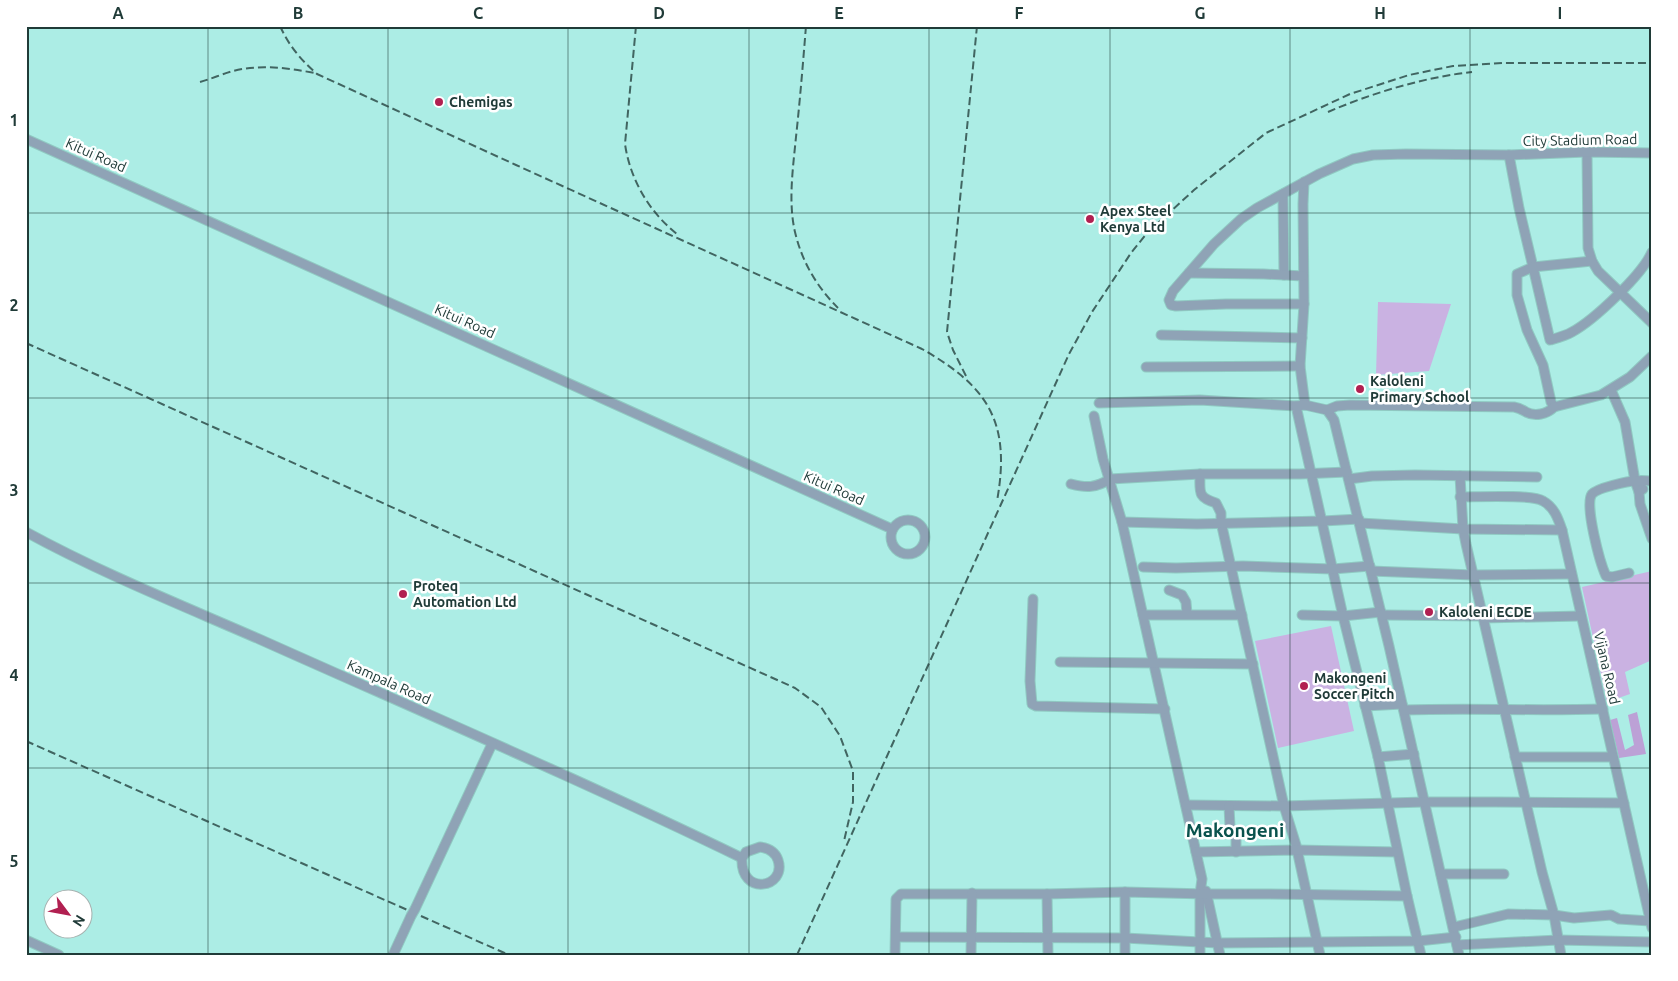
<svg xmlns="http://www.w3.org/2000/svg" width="1678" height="981" viewBox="0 0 1678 981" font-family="Ubuntu,sans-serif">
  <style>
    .green { fill: #cab2e2 }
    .forest { fill: #bca1d6 }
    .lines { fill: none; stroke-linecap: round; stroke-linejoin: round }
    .minor-casing { stroke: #90c9c2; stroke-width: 11 }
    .minor { stroke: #8fa3b6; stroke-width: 9 }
    .rail { stroke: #416561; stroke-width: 2; stroke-dasharray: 8 4; stroke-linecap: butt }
    .minor-bridge-casing { stroke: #90c9c2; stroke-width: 11; stroke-linecap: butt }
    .minor-bridge { stroke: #8fa3b6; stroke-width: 9 }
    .grid { fill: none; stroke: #203b38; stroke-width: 1; stroke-opacity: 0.55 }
    .poi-dot { fill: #b12051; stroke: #fff; stroke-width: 2 }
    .labels { text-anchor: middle; stroke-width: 5; stroke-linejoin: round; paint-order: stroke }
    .poi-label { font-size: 14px; font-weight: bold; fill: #203b38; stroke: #fff; text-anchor: start }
    .street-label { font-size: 14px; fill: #203b38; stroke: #fff }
    .district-label { font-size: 19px; font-weight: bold; fill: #0a524d; stroke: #fff }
    .neatline { fill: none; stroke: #203b38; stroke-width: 2 }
    .grid-label { font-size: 16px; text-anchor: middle; font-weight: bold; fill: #203b38 }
  </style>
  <rect width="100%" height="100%" fill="#acede5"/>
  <!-- green -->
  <g class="green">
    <path d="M 1378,302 L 1451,304 L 1429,371 L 1376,375 Z"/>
    <path d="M 1652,571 L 1652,660 L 1625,672 L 1630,694 L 1607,702 L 1582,587 Z"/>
    <path d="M 1331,626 L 1354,731 L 1278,748 L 1255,641 Z"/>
  </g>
  <!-- forest -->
  <path class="forest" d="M 1637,712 L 1646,754 L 1619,758 L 1610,720 L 1617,718 L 1625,750 L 1634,745 L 1628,715 Z"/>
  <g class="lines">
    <!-- minor casing -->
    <g class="minor-casing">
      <g id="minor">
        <path d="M 26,139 L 892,529"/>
        <path d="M 1587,152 L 1588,248 L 1592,261 L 1598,271 L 1652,323"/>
        <path d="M 1509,155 L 1519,208 L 1533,267 L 1517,274 L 1517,295 L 1527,330 L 1543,365 L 1551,402 L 1554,407 L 1601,395 L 1630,377 L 1652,356"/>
        <path d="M 1304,182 L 1303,204 L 1304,304 L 1300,366 L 1305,405"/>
        <path d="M 1283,194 L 1284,275"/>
        <path d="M 1592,261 L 1533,267 L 1550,340 C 1557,338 1565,336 1572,332 C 1594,320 1642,275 1652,252"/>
        <path d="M 1189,273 L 1264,274 L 1303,276"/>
        <path d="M 1304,304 L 1226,304 L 1176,306 L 1171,305 L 1169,300 L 1173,291 L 1214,244 L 1241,219 L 1257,208 L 1319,174 L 1353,159 L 1373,155 L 1406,154 L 1509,155 L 1587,152 L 1652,153"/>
        <path d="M 1161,335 L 1302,338"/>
        <path d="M 1146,367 L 1300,366"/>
        <path d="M 1611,390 L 1625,422 L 1635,481 L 1639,492"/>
        <path d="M 1099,403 L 1200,400 L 1296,406 L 1343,616 L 1378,757 L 1407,896 L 1421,955"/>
        <path d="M 1296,406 L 1305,405 L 1327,410 L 1334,420 L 1389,646 L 1459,955"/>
        <path d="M 1327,410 L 1337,406 L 1350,405 L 1514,407 C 1520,408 1521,409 1526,412 C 1535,417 1547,414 1554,407"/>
        <path d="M 1094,416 L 1103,459 L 1122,522 L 1202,879 L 1200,894 L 1200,955"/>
        <path d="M 1200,474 C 1200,492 1197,497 1216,503 L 1221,513 L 1221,522 L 1284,806 L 1296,845 L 1320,955"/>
        <path d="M 1460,476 L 1463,529 L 1466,544 L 1542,872 L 1554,915 L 1561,955"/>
        <path d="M 1349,479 L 1372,476 L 1415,475 L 1537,477"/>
        <path d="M 1071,484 C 1086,488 1096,488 1110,479 L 1200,474 L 1300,474 L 1347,472"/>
        <path d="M 1643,489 L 1639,492 L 1640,504 L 1652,539"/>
        <path d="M 1460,497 C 1476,497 1532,494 1543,501 C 1554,507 1558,518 1562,530 L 1652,928"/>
        <circle cx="908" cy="537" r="17"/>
        <path d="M 1122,522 L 1197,524 L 1323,521 L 1359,519"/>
        <path d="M 1360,523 L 1463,529 L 1562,530"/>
        <path d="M 26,532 C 101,573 181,605 259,639 C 420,711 583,781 742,858"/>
        <path d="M 1143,567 L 1176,568 L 1243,566 L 1333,569 L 1370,566"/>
        <path d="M 1371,571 L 1473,575 L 1571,574"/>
        <path d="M 1629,573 L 1612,577 L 1606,576 C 1600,563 1584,504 1592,494 C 1597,488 1628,481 1636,481 C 1641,480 1647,481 1652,481"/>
        <path d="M 1169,590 L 1182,595 L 1186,602 L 1187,614"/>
        <path d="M 1033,599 L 1030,681 L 1032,704 L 1036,706 L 1165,709"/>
        <path d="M 1143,615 L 1242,615"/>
        <path d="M 1302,615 L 1343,616 L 1381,612"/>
        <path d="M 1382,615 L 1482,616"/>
        <path d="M 1483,618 L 1581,616"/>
        <path d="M 1060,662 L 1253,664"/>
        <path d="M 1365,706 L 1402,704"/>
        <path d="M 1404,710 C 1470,708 1536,711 1603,709"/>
        <path d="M 1378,757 L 1414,754"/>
        <path d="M 1515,757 L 1613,757"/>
        <path d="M 1186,805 L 1284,806 L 1425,802 L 1496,802 L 1624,803"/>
        <path d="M 1229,806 L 1230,827 L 1236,838 L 1236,852"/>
        <path d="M 760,847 C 768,848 775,851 778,860 C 787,888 740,897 742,858 L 746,852 Z"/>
        <path d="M 1196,852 L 1297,850 L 1397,852"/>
        <path d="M 1441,874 L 1504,874"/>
        <path d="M 1206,891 L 1220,955"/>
        <path d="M 1047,894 L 1048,955"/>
        <path d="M 415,909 L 492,744"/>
        <path d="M 1454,927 L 1508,914 L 1554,915 L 1574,918 L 1611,915 L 1619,919 L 1650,921"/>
        <path d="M 896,937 L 1125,938 L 1218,943 L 1418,941 L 1456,937"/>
        <path d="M 26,940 L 59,955"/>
        <path d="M 1457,945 L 1558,940 L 1652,942"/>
        <path d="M 393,955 L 411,916"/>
        <path d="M 895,955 L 896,899 L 901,894 L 1047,894 L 1125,892 L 1207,894 L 1270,894 L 1407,896"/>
        <path d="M 971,955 L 972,893"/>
        <path d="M 1125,955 L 1125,892"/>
      </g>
    </g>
    <!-- minor -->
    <use href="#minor" class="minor"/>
    <!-- rail -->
    <g class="rail">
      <path d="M 280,26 C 289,46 301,60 317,74 L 516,165 L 922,349 C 989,387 1011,423 997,501"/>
      <path d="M 636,26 L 625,144 C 630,179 649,212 677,234"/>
      <path d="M 806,26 C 803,63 800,100 796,137 C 793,168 788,202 795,232 C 802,262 817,287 838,308"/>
      <path d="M 200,82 C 211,79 222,74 233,71 C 261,64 287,68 315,73"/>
      <path d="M 1328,112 C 1372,93 1425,77 1472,72"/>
      <path d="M 26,343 L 795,688 L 821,707 L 840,736 L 853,771 L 853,802 L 844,841"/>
      <path d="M 966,376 L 953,350 L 947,332 L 977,26"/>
      <path d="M 26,741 L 509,955"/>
      <path d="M 797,955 L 1069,354 L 1092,312 L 1131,253 L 1147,233 L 1194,190 L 1266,133 L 1350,94 L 1409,75 L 1453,66 L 1502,63 L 1652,63"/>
    </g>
    <!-- minor-bridge casing -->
    <g class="minor-bridge-casing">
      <path id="minor-bridge" d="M 411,916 L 415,909"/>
    </g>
    <!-- minor-bridge -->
    <use href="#minor-bridge" class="minor-bridge"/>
  </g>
  <!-- grid -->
  <path class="grid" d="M 208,26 L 208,955M 388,26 L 388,955M 568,26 L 568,955M 749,26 L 749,955M 929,26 L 929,955M 1110,26 L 1110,955M 1290,26 L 1290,955M 1470,26 L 1470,955M 26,213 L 1652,213M 26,398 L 1652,398M 26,583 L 1652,583M 26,768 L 1652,768"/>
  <!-- markers -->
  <g class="poi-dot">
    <circle cx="439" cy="102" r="5"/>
    <circle cx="1090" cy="219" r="5"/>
    <circle cx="1360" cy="389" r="5"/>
    <circle cx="403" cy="594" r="5"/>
    <circle cx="1429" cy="612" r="5"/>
    <circle cx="1304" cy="686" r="5"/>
  </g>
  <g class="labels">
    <!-- poi labels -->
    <g class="poi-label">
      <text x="449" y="107">Chemigas</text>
      <text x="1100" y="216">Apex Steel<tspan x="1100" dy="16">Kenya Ltd</tspan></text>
      <text x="1370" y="386">Kaloleni<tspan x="1370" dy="16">Primary School</tspan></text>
      <text x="413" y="591">Proteq<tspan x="413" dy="16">Automation Ltd</tspan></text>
      <text x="1439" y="617">Kaloleni ECDE</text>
      <text x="1314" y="683">Makongeni<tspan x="1314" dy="16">Soccer Pitch</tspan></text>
    </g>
    <!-- street labels -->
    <g class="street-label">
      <text transform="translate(1580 140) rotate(-1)" y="5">City Stadium Road</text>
      <text transform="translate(96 155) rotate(24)" y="5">Kitui Road</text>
      <text transform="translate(465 321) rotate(24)" y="5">Kitui Road</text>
      <text transform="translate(834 488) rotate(24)" y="5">Kitui Road</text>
      <text transform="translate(1607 668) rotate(77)" y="5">Vijana Road</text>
      <text transform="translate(389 682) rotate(24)" y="5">Kampala Road</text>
    </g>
    <!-- district labels -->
    <g class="district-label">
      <text x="1235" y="837">Makongeni</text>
    </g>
  </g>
  <!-- border -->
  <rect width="1678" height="981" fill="none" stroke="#ffffff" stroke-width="55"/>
  <!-- north arrow -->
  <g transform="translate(68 914) rotate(122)"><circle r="24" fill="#ffffff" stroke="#a6b1af"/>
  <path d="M0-4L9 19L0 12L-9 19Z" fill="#b12051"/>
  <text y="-8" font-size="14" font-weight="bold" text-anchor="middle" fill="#203b38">N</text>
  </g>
  <rect x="28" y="28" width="1622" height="926" class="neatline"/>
  <g class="grid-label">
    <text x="118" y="19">A</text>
    <text x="298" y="19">B</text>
    <text x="478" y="19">C</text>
    <text x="659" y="19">D</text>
    <text x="839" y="19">E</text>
    <text x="1019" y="19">F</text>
    <text x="1200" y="19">G</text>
    <text x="1380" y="19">H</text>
    <text x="1560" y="19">I</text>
    <text x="14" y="126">1</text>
    <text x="14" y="311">2</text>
    <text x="14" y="496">3</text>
    <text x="14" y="681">4</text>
    <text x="14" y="867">5</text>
  </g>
</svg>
